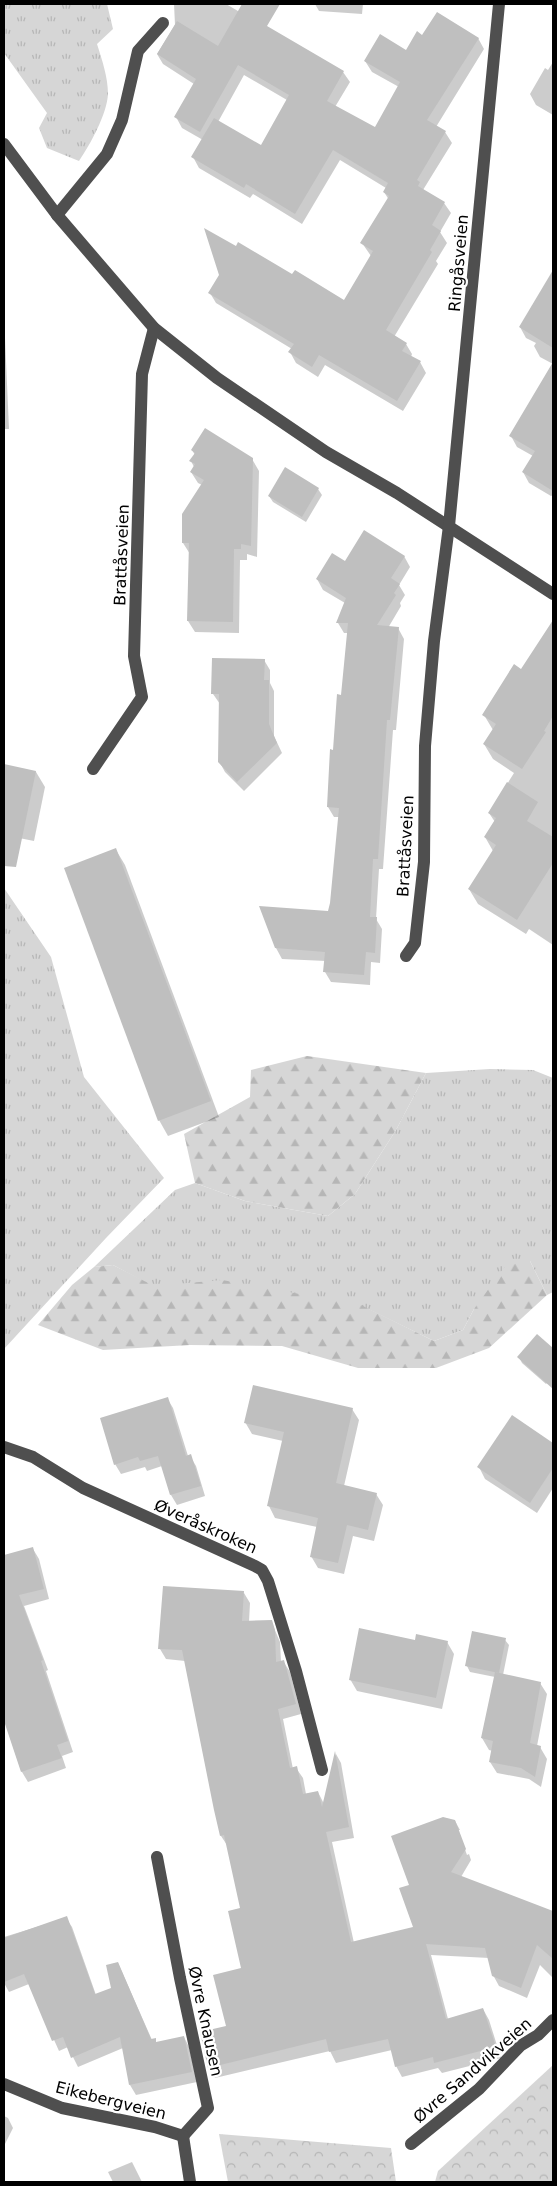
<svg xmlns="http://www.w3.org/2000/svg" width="557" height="2186" viewBox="0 0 557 2186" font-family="'DejaVu Sans',sans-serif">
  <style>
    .grass { fill: url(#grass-tufts) }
    .forest { fill: url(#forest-firs) }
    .park { fill: url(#park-crowns) }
    .shadow { fill: #0003; fill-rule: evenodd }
    .building { fill: #bfbfbf }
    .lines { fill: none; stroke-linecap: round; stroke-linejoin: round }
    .minor { stroke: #4f4f4f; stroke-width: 12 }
    .labels { text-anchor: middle; stroke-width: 4.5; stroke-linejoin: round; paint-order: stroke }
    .street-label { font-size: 16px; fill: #000; stroke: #fff }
  </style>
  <defs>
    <pattern id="grass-tufts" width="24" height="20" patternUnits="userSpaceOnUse" patternTransform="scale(1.25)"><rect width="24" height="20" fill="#d6d6d6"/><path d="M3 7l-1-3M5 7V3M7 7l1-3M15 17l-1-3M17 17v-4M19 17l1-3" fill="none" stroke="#b6b6b6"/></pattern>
    <pattern id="forest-firs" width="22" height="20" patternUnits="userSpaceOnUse" patternTransform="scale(1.25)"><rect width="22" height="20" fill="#d6d6d6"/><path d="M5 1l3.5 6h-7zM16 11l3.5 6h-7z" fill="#b6b6b6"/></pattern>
    <pattern id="park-crowns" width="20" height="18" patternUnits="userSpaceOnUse" patternTransform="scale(1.25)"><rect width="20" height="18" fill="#d6d6d6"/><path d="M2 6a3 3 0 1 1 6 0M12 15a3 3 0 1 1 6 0" fill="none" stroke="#b6b6b6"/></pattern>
  </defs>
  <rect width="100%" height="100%" fill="#fff"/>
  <!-- grass -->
  <g class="grass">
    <path d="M 4,4 L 107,4 L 113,29 L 97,44 C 102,60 108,77 108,94 C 107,114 90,145 79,161 L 47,148 L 39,128 L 47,113 L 4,53 Z"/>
    <path d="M 4,888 L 51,957 L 84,1077 L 164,1178 L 106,1238 L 4,1349 Z"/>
    <path d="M 490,1069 L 533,1070 L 553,1078 L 553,1292 L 547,1295 L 530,1261 L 474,1309 L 463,1330 L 434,1341 L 364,1307 L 154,1287 L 113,1265 L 94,1267 L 175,1190 L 195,1183 L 245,1201 L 328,1216 L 355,1194 L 396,1130 L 426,1073 Z"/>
  </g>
  <!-- forest -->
  <g class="forest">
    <path d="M 307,1056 L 426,1073 L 396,1130 L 355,1194 L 328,1216 L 245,1201 L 195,1183 L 184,1134 L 250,1097 L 251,1070 Z"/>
    <path d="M 509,1261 L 530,1261 L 547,1295 L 489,1348 L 436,1368 L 358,1368 L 282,1346 L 190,1345 L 103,1350 L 38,1325 L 72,1285 L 94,1267 L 113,1265 L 154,1286 L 222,1280 L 361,1305 L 434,1341 L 463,1330 L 474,1309 Z"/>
  </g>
  <!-- park -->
  <g class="park">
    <path d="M 553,2065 L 553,2182 L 435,2182 L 438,2171 Z"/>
    <path d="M 219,2134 L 391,2148 L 396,2182 L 228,2182 Z"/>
  </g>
  <!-- shadow -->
  <g class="shadow">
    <path d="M 174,4 L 226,4 L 343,72 L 350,82 L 335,107 L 375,128 L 399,87 L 372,72 L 365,61 L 406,51 L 423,36 L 478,38 L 484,49 L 436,127 L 445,132 L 452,143 L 423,190 L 444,203 L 451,213 L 440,232 L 447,243 L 436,261 L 438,264 L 394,337 L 406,344 L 412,354 L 411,357 L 420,362 L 426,373 L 403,411 L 325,365 L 318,377 L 296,363 L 290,352 L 292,349 L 216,303 L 210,293 L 293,276 L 344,301 L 371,256 L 362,243 L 389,200 L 384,192 L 386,188 L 340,160 L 302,224 L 253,194 L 250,198 L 199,168 L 193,157 L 203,140 L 182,128 L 176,117 L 194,84 L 163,64 L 157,54 L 175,25 ZM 244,75 L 287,100 L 261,147 L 218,122 Z"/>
    <path d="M 315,4 L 363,4 L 362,14 L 319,11 Z"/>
    <path d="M 553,62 L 553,115 L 536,105 L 530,94 L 545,68 L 548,70 Z"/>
    <path d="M 544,287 L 553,293 L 553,495 L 551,496 L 529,483 L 523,472 L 533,456 L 517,447 L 511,436 L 553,364 L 540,357 L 534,346 L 536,343 L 526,338 L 520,327 Z"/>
    <path d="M 4,315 L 9,429 L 4,429 Z"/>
    <path d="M 192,450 L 252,459 L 259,471 L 257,557 L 247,554 L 247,560 L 240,560 L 239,633 L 195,632 L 188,621 L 190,554 L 183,543 L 202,485 L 198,483 L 191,472 L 194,467 L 191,461 L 195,455 Z"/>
    <path d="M 286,469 L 318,489 L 322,495 L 306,522 L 273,502 L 269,496 Z"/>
    <path d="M 404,556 L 410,567 L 399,585 L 405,595 L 400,603 L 401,606 L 388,628 L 398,628 L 404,639 L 396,730 L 393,730 L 383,869 L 379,869 L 376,919 L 382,929 L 380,963 L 371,962 L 370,985 L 331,982 L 325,972 L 326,961 L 282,959 L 276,948 L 329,912 L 331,903 L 339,817 L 334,817 L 328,807 L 334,751 L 343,696 L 348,633 L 344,633 L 338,623 L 345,603 L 323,590 L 317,579 L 345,563 Z"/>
    <path d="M 548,630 L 553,634 L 553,945 L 529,929 L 526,934 L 478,904 L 469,889 L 493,851 L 485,837 L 495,822 L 489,813 L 514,773 L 493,759 L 484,744 L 493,730 L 484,715 L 522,671 Z"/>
    <path d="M 264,660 L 270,670 L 270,683 L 274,691 L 274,736 L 282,753 L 244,791 L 225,772 L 219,761 L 220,704 L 213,694 Z"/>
    <path d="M 4,765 L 36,772 L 45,787 L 34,841 L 4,835 Z"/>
    <path d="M 116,850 L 125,865 L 219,1117 L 168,1136 L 159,1120 Z"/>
    <path d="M 538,1336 L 553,1350 L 553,1376 L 546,1384 L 522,1363 L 519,1357 Z"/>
    <path d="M 167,1398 L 173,1408 L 188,1456 L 190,1456 L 196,1466 L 205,1496 L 177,1505 L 171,1495 L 162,1466 L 147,1471 L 145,1467 L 121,1474 L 115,1464 Z"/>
    <path d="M 352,1409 L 359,1420 L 344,1486 L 376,1494 L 383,1505 L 374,1541 L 353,1536 L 344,1574 L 318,1568 L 311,1556 L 317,1527 L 275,1518 L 269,1506 L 283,1441 L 252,1434 L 245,1422 Z"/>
    <path d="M 512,1417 L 553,1445 L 553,1488 L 537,1513 L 485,1479 L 479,1467 Z"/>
    <path d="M 33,1549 L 39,1559 L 49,1599 L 24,1606 L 48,1670 L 46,1671 L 73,1752 L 62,1756 L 66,1768 L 28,1782 L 22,1772 L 7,1726 L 17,1722 L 4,1685 L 4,1556 Z"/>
    <path d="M 244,1593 L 250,1603 L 249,1622 L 271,1621 L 280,1642 L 281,1662 L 283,1661 L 290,1672 L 301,1714 L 283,1719 L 293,1769 L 296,1768 L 303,1778 L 306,1794 L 318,1792 L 324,1804 L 336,1754 L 341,1763 L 354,1838 L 332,1842 L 354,1943 L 415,1928 L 411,1885 L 455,1821 L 460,1830 L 458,1830 L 467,1855 L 469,1854 L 471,1860 L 461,1877 L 553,1913 L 553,1978 L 540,1965 L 527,1998 L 499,1986 L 493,1975 L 489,1958 L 431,1955 L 448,2019 L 483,2009 L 489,2020 L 501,2058 L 442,2073 L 438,2068 L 402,2077 L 396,2066 L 392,2050 L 336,2063 L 330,2051 L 215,2078 L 209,2068 L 227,2027 L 243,1969 L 242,1909 L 227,1845 L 221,1836 L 185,1661 L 166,1659 L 160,1649 Z"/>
    <path d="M 505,1640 L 509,1645 L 503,1675 L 540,1683 L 547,1694 L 537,1746 L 540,1747 L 547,1759 L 541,1787 L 529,1779 L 497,1773 L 490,1762 L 493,1751 L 489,1750 L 482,1738 L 495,1677 L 470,1672 L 467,1666 Z"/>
    <path d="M 447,1642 L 454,1654 L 442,1709 L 357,1691 L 350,1679 Z"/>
    <path d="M 66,1918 L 72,1927 L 96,1995 L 112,1989 L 118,1963 L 152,2040 L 155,2040 L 157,2044 L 184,2037 L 189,2047 L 197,2082 L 136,2095 L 130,2085 L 123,2048 L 78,2067 L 68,2047 L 59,2051 L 29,1984 L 9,1992 L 4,1983 L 4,1937 Z"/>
    <path d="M 4,2116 L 8,2118 L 13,2128 L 4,2146 Z"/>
    <path d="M 132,2162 L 142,2182 L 113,2182 L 108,2172 Z"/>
  </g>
  <!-- building -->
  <g class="building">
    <path d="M 242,4 L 280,4 L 267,26 L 344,71 L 327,101 L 375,127 L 400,82 L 364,61 L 380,34 L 406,50 L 417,31 L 422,35 L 437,12 L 479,38 L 427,120 L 446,131 L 417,180 L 420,182 L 418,186 L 445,202 L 432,225 L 441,231 L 430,250 L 432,252 L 386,330 L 407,343 L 402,351 L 421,361 L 397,401 L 319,355 L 312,367 L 288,352 L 294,344 L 208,293 L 219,275 L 204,228 L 236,246 L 238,242 L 292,274 L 295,270 L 344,300 L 373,251 L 360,243 L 389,196 L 383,192 L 388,183 L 333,150 L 295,214 L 246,184 L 244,188 L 191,157 L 214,118 L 261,145 L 289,95 L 238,65 L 200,132 L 174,117 L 196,79 L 157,54 L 177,21 L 218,46 Z"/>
    <path d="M 553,270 L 553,348 L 519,327 Z"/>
    <path d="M 553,362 L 553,491 L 522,472 L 535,451 L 509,436 Z"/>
    <path d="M 205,428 L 253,458 L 251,546 L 241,544 L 241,549 L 234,549 L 233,622 L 187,621 L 189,543 L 182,543 L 182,514 L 204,480 L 190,472 L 195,464 L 189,461 L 195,453 L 191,450 Z"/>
    <path d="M 285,467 L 319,488 L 302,517 L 268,496 Z"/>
    <path d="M 364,530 L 405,556 L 391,578 L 400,584 L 394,593 L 396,595 L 377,625 L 399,627 L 390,720 L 387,720 L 378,859 L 373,859 L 370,917 L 377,917 L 375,953 L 366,952 L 364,975 L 323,972 L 325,952 L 275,948 L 259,906 L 328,911 L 330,903 L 339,808 L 327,807 L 330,749 L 333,750 L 337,694 L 341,695 L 348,623 L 336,623 L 346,598 L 316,579 L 332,553 L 345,561 Z"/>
    <path d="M 553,620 L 553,716 L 544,731 L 546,732 L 522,769 L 483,744 L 496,724 L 482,715 L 514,664 L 521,669 Z"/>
    <path d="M 212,658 L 265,659 L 264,680 L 269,680 L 269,724 L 277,743 L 237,782 L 218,762 L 219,694 L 211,694 Z"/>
    <path d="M 4,764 L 36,771 L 16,867 L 4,866 Z"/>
    <path d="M 507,782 L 538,802 L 527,821 L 553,837 L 553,863 L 517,920 L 468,889 L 496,845 L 484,837 L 496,818 L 488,813 Z"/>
    <path d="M 116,848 L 211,1101 L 158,1121 L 64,868 Z"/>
    <path d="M 537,1334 L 553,1348 L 553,1389 L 517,1357 Z"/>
    <path d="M 253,1385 L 353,1408 L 336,1483 L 377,1493 L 368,1530 L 347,1525 L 338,1563 L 310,1557 L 318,1518 L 267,1506 L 284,1432 L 244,1423 Z"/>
    <path d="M 168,1397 L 186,1456 L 191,1454 L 201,1486 L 170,1495 L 158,1456 L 140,1461 L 138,1457 L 114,1465 L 100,1418 Z"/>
    <path d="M 512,1415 L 553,1443 L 553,1468 L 530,1503 L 477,1467 Z"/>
    <path d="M 33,1547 L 44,1589 L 19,1595 L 43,1660 L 41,1661 L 68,1741 L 57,1745 L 62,1758 L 21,1772 L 4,1721 L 4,1555 Z"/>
    <path d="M 163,1586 L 244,1591 L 242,1621 L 272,1620 L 275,1630 L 276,1662 L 284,1660 L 296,1704 L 278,1709 L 290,1768 L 297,1766 L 303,1794 L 318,1791 L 322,1807 L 335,1751 L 349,1827 L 326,1832 L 351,1942 L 413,1927 L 399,1888 L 409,1885 L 391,1836 L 443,1817 L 455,1820 L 466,1849 L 451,1872 L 553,1911 L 553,1959 L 537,1945 L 521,1988 L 492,1976 L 485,1948 L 426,1944 L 446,2019 L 483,2008 L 496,2047 L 434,2063 L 433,2057 L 395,2067 L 388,2039 L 329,2052 L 326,2039 L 208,2068 L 200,2032 L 226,2026 L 213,1975 L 241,1968 L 228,1911 L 240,1908 L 224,1835 L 220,1836 L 214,1810 L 182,1650 L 158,1649 Z"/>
    <path d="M 359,1628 L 415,1640 L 416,1634 L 448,1641 L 436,1698 L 349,1680 Z"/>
    <path d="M 472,1631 L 506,1638 L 499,1673 L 465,1666 Z"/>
    <path d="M 495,1672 L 541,1682 L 530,1743 L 541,1746 L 535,1777 L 521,1768 L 489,1762 L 493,1741 L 481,1738 Z"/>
    <path d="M 67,1916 L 95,1994 L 111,1988 L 106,1965 L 118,1962 L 151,2039 L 156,2038 L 156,2042 L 184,2036 L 192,2072 L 129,2085 L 120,2037 L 71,2058 L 63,2037 L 52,2041 L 24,1974 L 4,1982 L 4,1938 Z"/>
  </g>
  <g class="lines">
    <!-- minor -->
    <g class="minor">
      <path d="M 4,144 L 57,215 L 154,328 L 217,378 L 326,452 L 397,493 L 553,594"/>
      <path d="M 57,215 L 107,154 L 122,120 L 138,51 L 163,23"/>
      <path d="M 93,769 L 142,697 L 134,656 L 142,374 L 154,328"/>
      <path d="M 406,956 L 415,943 L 424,862 L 425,746 L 434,641 L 449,526 L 499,4"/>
      <path d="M 4,1447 L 33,1457 L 83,1488 L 255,1566 L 262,1570 L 268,1581 L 296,1671 L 322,1770"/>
      <path d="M 157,1857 L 180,1978 L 208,2108 L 183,2136"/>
      <path d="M 4,2084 L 62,2108 L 155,2127 L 183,2136"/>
      <path d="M 183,2136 L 190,2182"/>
      <path d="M 411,2144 L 479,2089 L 520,2046 L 538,2035 L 553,2020"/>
    </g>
  </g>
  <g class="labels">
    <!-- street labels -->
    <g class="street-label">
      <text transform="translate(458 263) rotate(-85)" y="6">Ringåsveien</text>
      <text transform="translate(121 555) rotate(-88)" y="6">Brattåsveien</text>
      <text transform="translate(405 846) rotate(-87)" y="6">Brattåsveien</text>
      <text transform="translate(206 1526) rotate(24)" y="6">Øveråskroken</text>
      <text transform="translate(206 2021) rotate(78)" y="6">Øvre Knausen</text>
      <text transform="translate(472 2070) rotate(-41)" y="6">Øvre Sandvikveien</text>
      <text transform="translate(111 2100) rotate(14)" y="6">Eikebergveien</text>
    </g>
  </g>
  <!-- border -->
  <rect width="557" height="2186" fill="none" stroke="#000000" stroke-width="10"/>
</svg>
